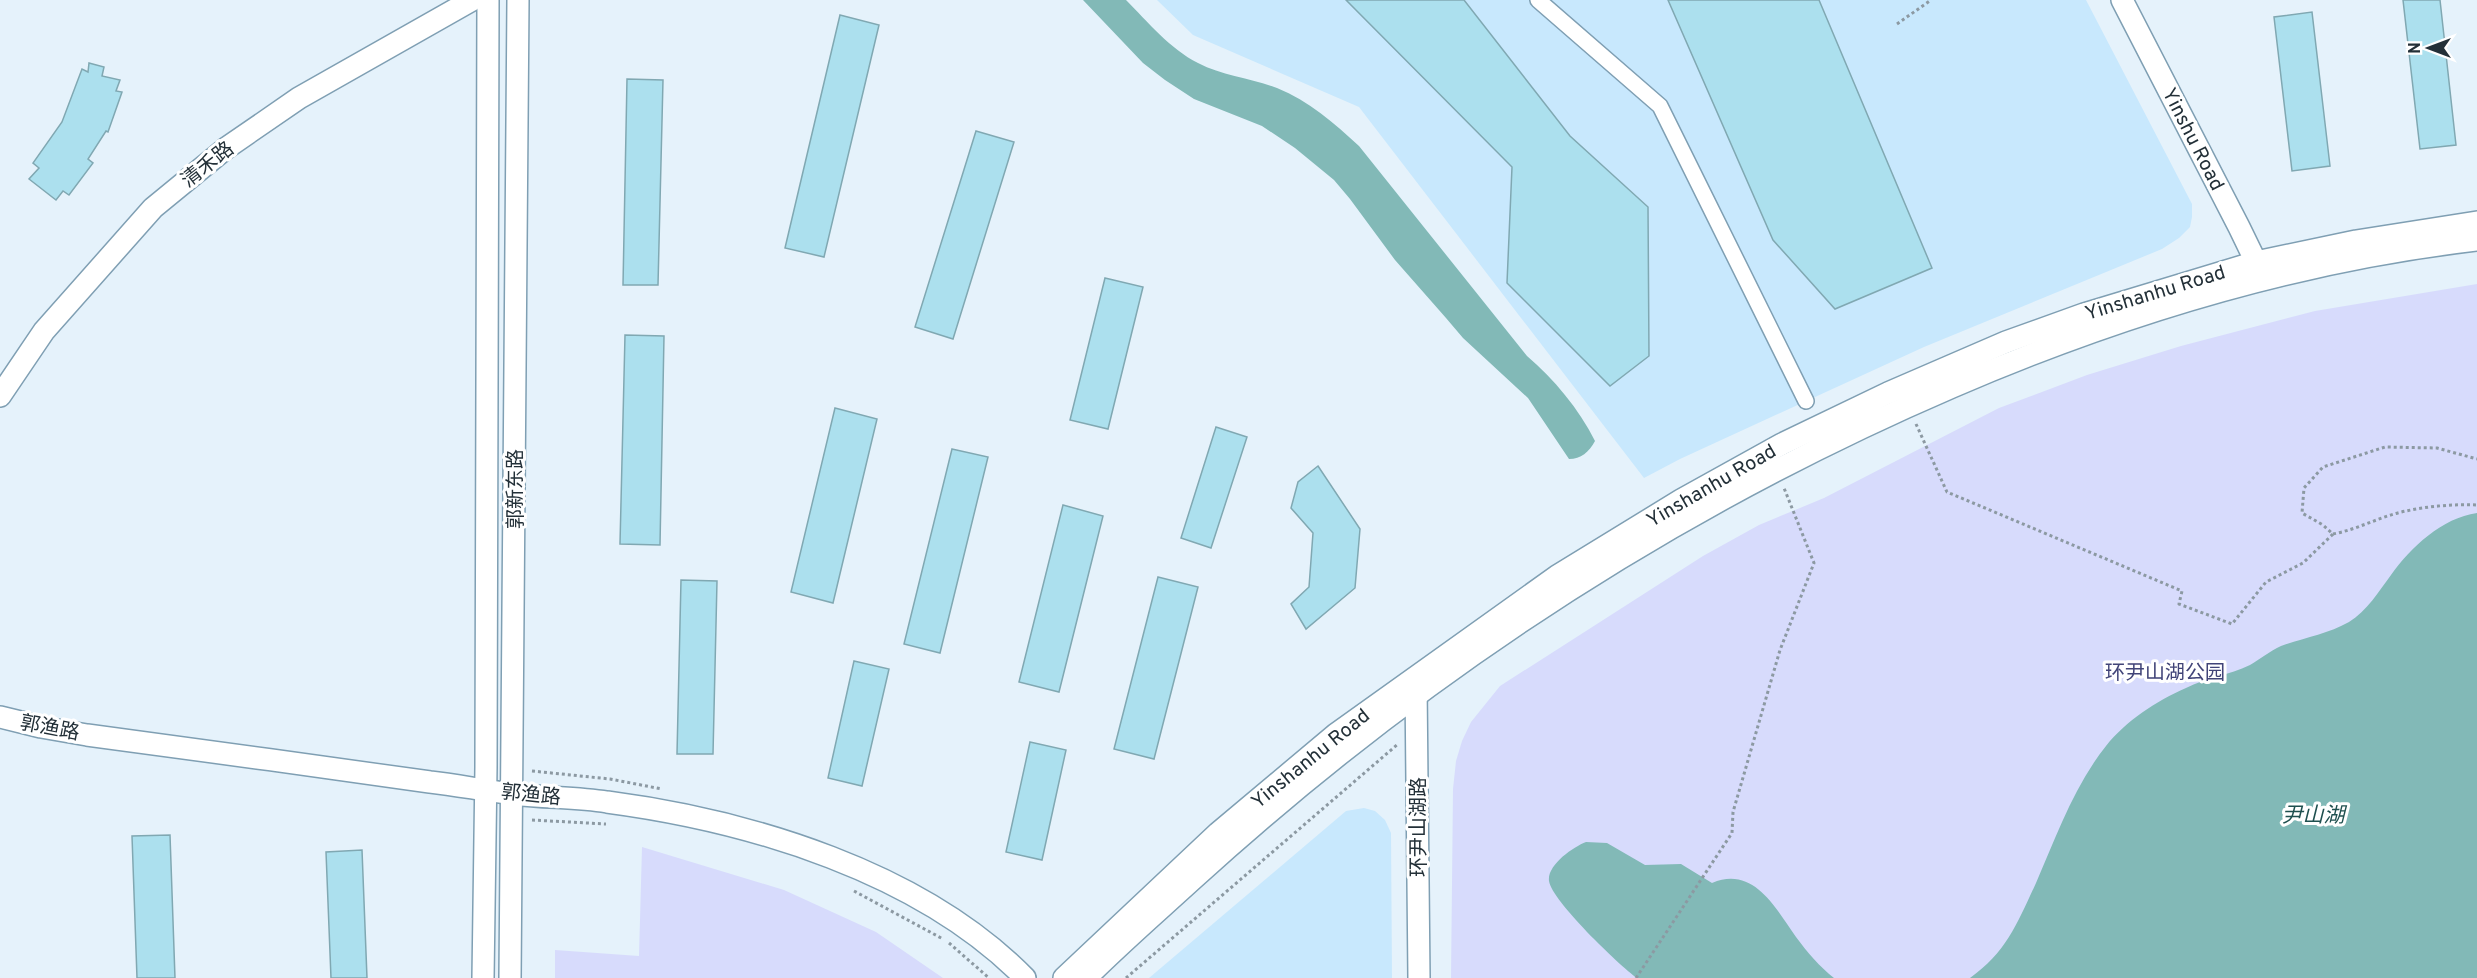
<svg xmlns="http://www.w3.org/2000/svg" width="2477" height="978" viewBox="0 0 2477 978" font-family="Overpass,'Noto Sans SC',sans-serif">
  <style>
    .built { fill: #c8e8fd }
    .green { fill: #d7dbfc }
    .water { fill: #82b9b7 }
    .building { fill: #ace0ee; stroke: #80a8b2; stroke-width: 1.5 }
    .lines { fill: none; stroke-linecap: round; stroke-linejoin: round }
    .street-casing { stroke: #7f9fb3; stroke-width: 18 }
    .secondary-casing { stroke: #7f9fb3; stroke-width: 24 }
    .path { stroke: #8c99a2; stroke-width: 3; stroke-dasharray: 3 3; stroke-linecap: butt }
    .street { stroke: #fff; stroke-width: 15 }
    .secondary { stroke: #fff; stroke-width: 21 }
    .labels { text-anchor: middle; stroke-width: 6; stroke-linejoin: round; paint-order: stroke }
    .street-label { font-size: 20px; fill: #233038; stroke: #fff }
    .park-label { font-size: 20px; fill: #414478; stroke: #fff }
    .water-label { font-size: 21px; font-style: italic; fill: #1f504f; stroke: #fff }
  </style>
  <rect width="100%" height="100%" fill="#e5f2fb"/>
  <!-- built -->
  <g class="built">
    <path d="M 1157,0 L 2086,0 L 2192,204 L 2192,217 L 2190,227 L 2179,238 L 2162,249 L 1924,347 L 1680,459 L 1644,478 L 1359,107 L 1193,35 Z"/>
    <path d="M 1364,808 L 1375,811 L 1385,820 L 1391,833 L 1392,978 L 1149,978 L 1346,811 Z"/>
  </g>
  <!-- green -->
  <g class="green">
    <path d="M 2477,284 L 2477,978 L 1451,978 L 1453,789 L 1456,761 L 1462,741 L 1471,722 L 1500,686 L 1703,556 L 1759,525 L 1824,498 L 1999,408 L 2087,375 L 2181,346 L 2315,311 Z"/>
    <path d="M 642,847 L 784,890 L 876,932 L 943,978 L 555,978 L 555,950 L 639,956 Z"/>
  </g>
  <!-- water -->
  <g class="water">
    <path d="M 1083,0 L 1126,0 C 1148,22 1170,49 1198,63 C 1223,76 1251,78 1277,88 C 1309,101 1334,123 1359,146 L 1527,356 C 1554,379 1579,409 1595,441 C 1589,452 1581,459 1569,459 L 1528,398 L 1463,338 L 1446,318 L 1395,260 L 1350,199 L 1334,180 L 1295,148 L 1262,126 L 1194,99 L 1165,80 L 1143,63 Z"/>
    <path d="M 2477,513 L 2477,978 L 1970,978 C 2006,953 2018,922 2036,883 C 2056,837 2074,786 2106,746 C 2126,721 2156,701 2186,688 C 2206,678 2229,675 2250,665 C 2260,659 2270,651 2281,646 C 2303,638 2328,634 2349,622 C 2367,611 2379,591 2391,575 C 2411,547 2442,518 2477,513 Z"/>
    <path d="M 1586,842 L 1607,843 L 1645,865 L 1681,864 L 1712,883 C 1754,865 1776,909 1796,937 C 1807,952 1820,967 1834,978 L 1637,978 C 1619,965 1552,901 1549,881 C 1547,865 1573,847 1586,842 Z"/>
  </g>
  <!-- building -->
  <g class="building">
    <path d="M 1346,0 L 1464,0 L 1570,136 L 1648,207 L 1649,356 L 1610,386 L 1507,283 L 1512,167 Z"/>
    <path d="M 1668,0 L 1819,0 L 1932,268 L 1835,309 L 1773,240 Z"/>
    <path d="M 2403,0 L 2440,0 L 2456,145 L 2420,149 Z"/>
    <path d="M 2312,12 L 2330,166 L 2292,171 L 2274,17 Z"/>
    <path d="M 840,15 L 879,25 L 824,257 L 785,248 Z"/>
    <path d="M 89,63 L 104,67 L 102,76 L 120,80 L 116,91 L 122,92 L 108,132 L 106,131 L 88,159 L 93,163 L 69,195 L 63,191 L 56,200 L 29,179 L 39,168 L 33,163 L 62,122 L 82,69 L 88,72 Z"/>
    <path d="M 627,79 L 663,80 L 658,285 L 623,285 Z"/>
    <path d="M 976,131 L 1014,142 L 953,339 L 915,327 Z"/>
    <path d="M 1105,278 L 1143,287 L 1108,429 L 1070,420 Z"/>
    <path d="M 625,335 L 664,336 L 660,545 L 620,544 Z"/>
    <path d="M 835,408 L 877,419 L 833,603 L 791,592 Z"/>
    <path d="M 1216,427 L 1247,437 L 1211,548 L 1181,538 Z"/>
    <path d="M 952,449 L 988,457 L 940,653 L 904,644 Z"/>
    <path d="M 1318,466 L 1360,529 L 1355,588 L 1306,629 L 1291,604 L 1309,587 L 1313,533 L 1291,508 L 1298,482 Z"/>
    <path d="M 1063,505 L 1103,516 L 1059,692 L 1019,682 Z"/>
    <path d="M 1158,577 L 1198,587 L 1154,759 L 1114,749 Z"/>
    <path d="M 681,580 L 717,581 L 713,754 L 677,754 Z"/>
    <path d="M 854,661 L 889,669 L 862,786 L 828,778 Z"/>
    <path d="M 1030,742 L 1066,750 L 1042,860 L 1006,852 Z"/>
    <path d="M 170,835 L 175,978 L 137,978 L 132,836 Z"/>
    <path d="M 362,850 L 367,978 L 331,978 L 326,852 Z"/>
  </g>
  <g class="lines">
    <!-- street casing -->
    <g class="street-casing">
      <path id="street" d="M 1538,0 L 1660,106 L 1806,401"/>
    </g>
    <!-- secondary casing -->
    <g class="secondary-casing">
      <g id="secondary">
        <path d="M 2122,0 L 2239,227 L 2256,262 L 2259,274"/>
        <path d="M 0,396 L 44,331 L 153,208 L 225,149 L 299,98 L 472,0"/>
        <path d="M 1416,685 L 1419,978"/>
        <path d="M 0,717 L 41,727 L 87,735 C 201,750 316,766 430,782 C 458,785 486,791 514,794 C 545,798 576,797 607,802 C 751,821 921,872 1025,978"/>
        <path d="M 483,978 L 486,767 L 488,0"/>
        <path d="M 510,978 L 518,0"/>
        <path d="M 1064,978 L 1218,833 L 1336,734 L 1557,576 L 1681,500 L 1782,444 L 1888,393 L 2006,342 L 2084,314 L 2256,262 L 2356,241 L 2477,222"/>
        <path d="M 1086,978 C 1120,944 1157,912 1192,880 C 1418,674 1671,508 1952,387 C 2119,315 2295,261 2477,240"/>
      </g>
    </g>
    <!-- path -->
    <g class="path">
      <path d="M 1897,24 L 1931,0"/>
      <path d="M 1916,424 L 1947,492 L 2182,591 L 2179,604 L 2232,624 L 2266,582 L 2303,563 L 2333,534 L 2323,525 L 2302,513 L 2304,488 L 2323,467 L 2385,447 L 2437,448 L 2477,459"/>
      <path d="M 2333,534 C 2359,529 2381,516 2406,511 C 2429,506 2454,504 2477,505"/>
      <path d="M 532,771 L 610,779 L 662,789"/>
      <path d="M 532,820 L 606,824"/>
      <path d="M 854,891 L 943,939"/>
      <path d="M 949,943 L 989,978"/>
      <path d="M 1126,978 L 1398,744"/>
      <path d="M 1636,978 L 1732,833 L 1733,812 L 1780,650 L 1814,563 L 1784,488"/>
    </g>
    <!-- street -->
    <use href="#street" class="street"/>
    <!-- secondary -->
    <use href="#secondary" class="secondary"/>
  </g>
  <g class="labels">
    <!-- street labels -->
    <g class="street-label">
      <text transform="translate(2194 139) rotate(63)" y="7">Yinshu Road</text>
      <text transform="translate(207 164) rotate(-38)" y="7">清禾路</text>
      <text transform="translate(2155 292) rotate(-17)" y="7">Yinshanhu Road</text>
      <text transform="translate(1711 485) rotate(-30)" y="7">Yinshanhu Road</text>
      <text transform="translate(515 489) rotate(-90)" y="7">郭新东路</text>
      <text transform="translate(50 727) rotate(11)" y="7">郭渔路</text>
      <text transform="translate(1310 758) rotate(-39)" y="7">Yinshanhu Road</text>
      <text transform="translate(531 794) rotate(6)" y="7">郭渔路</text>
      <text transform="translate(1418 827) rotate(-90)" y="7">环尹山湖路</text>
    </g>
    <!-- park labels -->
    <g class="park-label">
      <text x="2165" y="679">环尹山湖公园</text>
    </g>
    <!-- water labels -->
    <g class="water-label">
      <text x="2313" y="822">尹山湖</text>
    </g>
  </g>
  <!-- north arrow -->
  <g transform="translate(2429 48) rotate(270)" stroke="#ffffff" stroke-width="4.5" paint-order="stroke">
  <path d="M0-4.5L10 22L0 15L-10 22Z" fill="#233038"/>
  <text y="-9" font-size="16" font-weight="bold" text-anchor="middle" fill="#233038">N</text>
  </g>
</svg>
